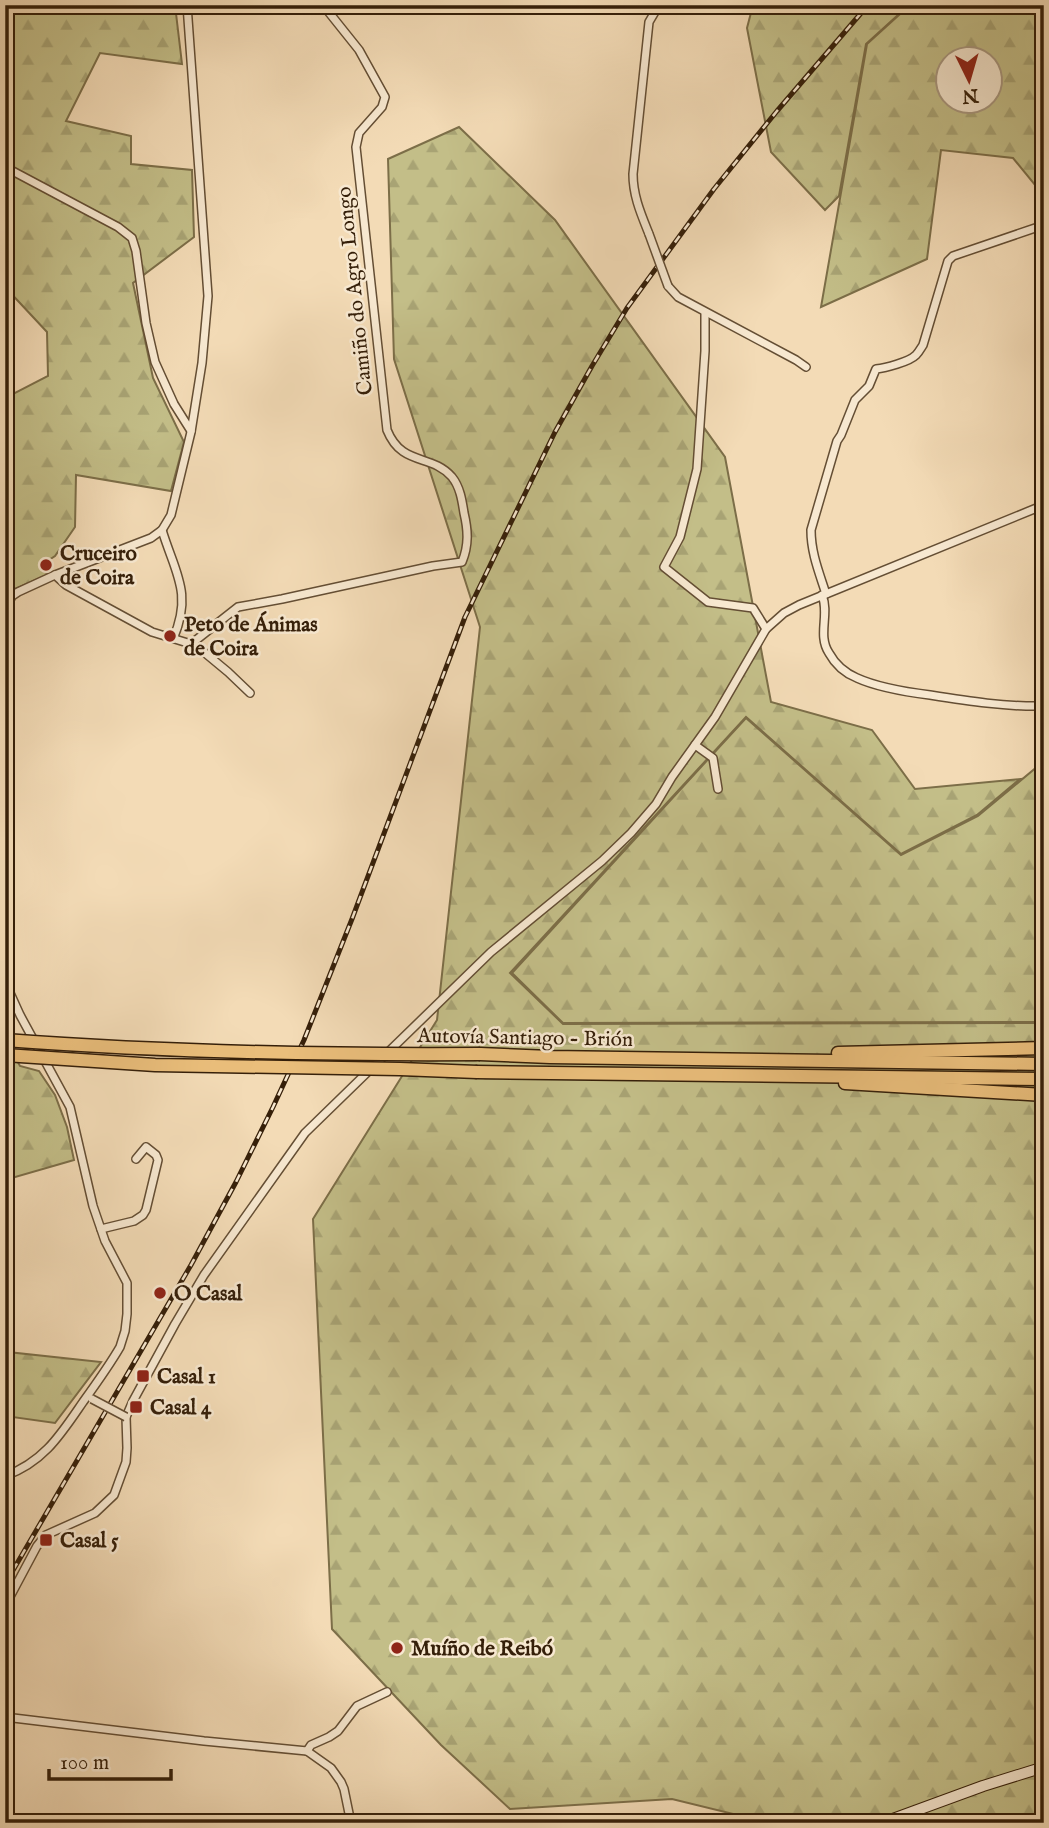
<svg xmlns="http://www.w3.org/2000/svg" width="1049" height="1828" viewBox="0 0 1049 1828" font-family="'IM FELL English',serif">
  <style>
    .forest { fill: url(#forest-firs); stroke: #7c6e48; stroke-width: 2; fill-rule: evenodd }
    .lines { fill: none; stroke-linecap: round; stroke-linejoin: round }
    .street-casing { stroke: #644e34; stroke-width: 10 }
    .secondary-casing { stroke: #351f09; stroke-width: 12 }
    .highway-casing { stroke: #351f09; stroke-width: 15 }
    .street { stroke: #f7e8d0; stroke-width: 7 }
    .secondary { stroke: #f7e8d0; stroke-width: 10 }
    .highway { stroke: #eabe7b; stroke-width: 12 }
    .rail-casing { stroke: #351f09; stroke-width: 5 }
    .rail { stroke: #f7e8d0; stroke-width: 2.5; stroke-dasharray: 8; stroke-linecap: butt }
    .street-bridge-casing { stroke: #644e34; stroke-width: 10; stroke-linecap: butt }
    .highway-bridge-casing { stroke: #351f09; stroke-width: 15; stroke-linecap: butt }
    .street-bridge { stroke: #f7e8d0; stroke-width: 7 }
    .highway-bridge { stroke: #eabe7b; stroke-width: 12 }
    .poi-dot { fill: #8f2418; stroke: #f7e8d0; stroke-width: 2.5 }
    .labels { text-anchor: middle; stroke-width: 5; stroke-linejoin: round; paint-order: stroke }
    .street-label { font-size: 21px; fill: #351f09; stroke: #f7e8d0 }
    .poi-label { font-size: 21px; font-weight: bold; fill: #351f09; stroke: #f7e8d0; text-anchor: start }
  </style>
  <defs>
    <pattern id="forest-firs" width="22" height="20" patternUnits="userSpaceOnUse" patternTransform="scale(1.75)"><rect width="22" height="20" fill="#c3be88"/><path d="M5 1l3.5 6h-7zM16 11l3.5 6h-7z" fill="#a8a374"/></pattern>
  </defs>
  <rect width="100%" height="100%" fill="#f3dbb6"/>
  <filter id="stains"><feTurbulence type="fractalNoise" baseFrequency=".00286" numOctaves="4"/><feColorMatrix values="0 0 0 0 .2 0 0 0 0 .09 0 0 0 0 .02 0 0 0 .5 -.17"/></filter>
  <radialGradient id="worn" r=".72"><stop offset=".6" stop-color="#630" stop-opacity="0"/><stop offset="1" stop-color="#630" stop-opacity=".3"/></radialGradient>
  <!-- forest -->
  <g class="forest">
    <path d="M 5,5 L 175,5 L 182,64 L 100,53 L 66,121 L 131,136 L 131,164 L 192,170 L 194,237 L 133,283 L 153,378 L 184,442 L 171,491 L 76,475 L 75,527 L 55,556 L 43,564 L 47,575 L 10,591 L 5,597 L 5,427 L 13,423 L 5,404 L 5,398 L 48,376 L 47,332 L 5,287 Z"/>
    <path d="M 753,5 L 909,5 L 866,44 L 839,196 L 825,210 L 771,152 L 747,28 Z"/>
    <path d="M 910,5 L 1044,5 L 1044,196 L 1013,158 L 941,150 L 927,259 L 821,307 L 867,44 ZM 948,60 L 990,60 L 990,102 L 948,102 Z"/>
    <path d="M 459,127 L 555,220 L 725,457 L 771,702 L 872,730 L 915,789 L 1020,779 L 977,815 L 901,854 L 746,717 L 510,973 L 563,1024 L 1044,1023 L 1044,1823 L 770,1823 L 672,1799 L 510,1809 L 441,1745 L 332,1629 L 313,1219 L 437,1020 L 480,627 L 394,359 L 388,159 Z"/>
    <path d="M 746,718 L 901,855 L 978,816 L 1044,761 L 1044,1022 L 563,1023 L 512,973 Z"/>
    <path d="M 5,1040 L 20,1066 L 39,1071 L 55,1095 L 67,1127 L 74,1160 L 5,1180 Z"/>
    <path d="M 5,1331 L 8,1352 L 101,1362 L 55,1423 L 5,1416 Z"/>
  </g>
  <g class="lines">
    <!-- street casing -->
    <g class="street-casing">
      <g id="street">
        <path d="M 5,167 L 118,227 L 132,238 L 136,251 L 146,323 L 155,362 L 174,404 L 191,431"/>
        <path d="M 649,234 C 641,214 633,196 633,174 L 649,22 L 659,5"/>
        <path d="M 668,286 L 678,297 L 796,360 L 806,367"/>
        <path d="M 705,313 L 705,351 L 697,469 L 680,537 L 664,567 L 708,602 L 753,608 L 766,629"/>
        <path d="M 162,530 C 175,573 193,593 173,639"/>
        <path d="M 55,575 L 66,585 L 152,632 L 191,644 L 238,607 L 282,599 L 433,566 L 462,562 C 469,545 468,530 464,513 C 462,500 460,487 452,477 C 431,453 402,467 387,430 L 356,147 L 359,133 L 382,107 L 385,97 L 359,50 L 323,5"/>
        <path d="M 826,594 C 819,572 811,553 811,530 L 837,441 L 841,435 L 855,400 L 869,386 L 876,369 C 885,368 909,362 916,355 C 919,352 921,348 923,345 L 948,261 L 953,256 L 1044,225"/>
        <path d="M 822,595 C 830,614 817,635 829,653 C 835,664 845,673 857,678 C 879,688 906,692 930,695 C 968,701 1006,707 1044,706"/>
        <path d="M 5,616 L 8,604 L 12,596 L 18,592 L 55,575 L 151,538 L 162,530 L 171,515 L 191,432 L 202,363 L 208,296 L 187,5"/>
        <path d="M 193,643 L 228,672 L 250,693"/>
        <path d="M 695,745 L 713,758 L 718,789"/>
        <path d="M 5,982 L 20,1015 L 70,1107 L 93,1206 L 105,1241 L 127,1283 L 127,1314 L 125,1331 L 120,1347 C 109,1366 96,1384 83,1402 C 61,1434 44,1462 5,1476"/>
        <path d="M 101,1229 L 134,1221 L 143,1215 L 146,1210 L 158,1160 L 156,1155 L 146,1147 L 136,1159"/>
        <path d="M 5,1606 L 37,1546 L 46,1535 L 95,1513 L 114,1495 L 126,1462 L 127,1448 L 126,1417 L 133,1401 L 175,1324 L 204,1275 L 305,1133 L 491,952 L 602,861 L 631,833 L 656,804 L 672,777 L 715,717 L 766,629 L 784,613 L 799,605 L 1044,505"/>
        <path d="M 5,1717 L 204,1741 L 307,1751 L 331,1768 L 341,1782 L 344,1789 L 351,1823"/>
        <path d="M 307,1751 L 311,1745 L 329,1737 L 338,1731 L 357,1706 L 387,1692"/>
      </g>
    </g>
    <!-- secondary casing -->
    <g class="secondary-casing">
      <path id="secondary" d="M 882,1823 L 983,1786 L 1044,1767"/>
    </g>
    <!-- highway casing -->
    <g class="highway-casing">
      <g id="highway">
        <path d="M 838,1053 L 1044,1048"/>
        <path d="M 480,1054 L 550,1057 L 1044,1064"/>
        <path d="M 477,1072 L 1044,1079"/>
        <path d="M 845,1083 L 1044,1095"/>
      </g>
    </g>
    <!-- street -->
    <use href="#street" class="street"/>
    <!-- secondary -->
    <use href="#secondary" class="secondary"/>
    <!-- highway -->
    <use href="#highway" class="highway"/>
    <!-- rail casing -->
    <g class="rail-casing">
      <path id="rail" d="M 5,1584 L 191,1265 L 236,1182 L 273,1107 L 304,1040 L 352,919 L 465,617 L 555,432 L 592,366 L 627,308 L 714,189 L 777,111 L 868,5"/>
    </g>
    <!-- rail -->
    <use href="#rail" class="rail"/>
    <!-- street-bridge casing -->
    <g class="street-bridge-casing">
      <g id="street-bridge">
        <path d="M 649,234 L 668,286"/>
        <path d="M 92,1399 L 126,1417"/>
      </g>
    </g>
    <!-- highway-bridge casing -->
    <g class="highway-bridge-casing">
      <g id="highway-bridge">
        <path d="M 5,1040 C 163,1052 321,1055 480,1054"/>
        <path d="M 5,1055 L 155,1065 L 400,1069 L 477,1072"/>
      </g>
    </g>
    <!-- street-bridge -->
    <use href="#street-bridge" class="street-bridge"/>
    <!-- highway-bridge -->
    <use href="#highway-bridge" class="highway-bridge"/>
  </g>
  <!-- markers -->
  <g class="poi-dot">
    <circle cx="46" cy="565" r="7"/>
    <circle cx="170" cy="636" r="7"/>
    <circle cx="160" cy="1293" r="7"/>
    <rect x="136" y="1369" width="14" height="14" rx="3.5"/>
    <rect x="129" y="1400" width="14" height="14" rx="3.5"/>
    <rect x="39" y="1533" width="14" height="14" rx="3.5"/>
    <circle cx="397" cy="1648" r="7"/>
  </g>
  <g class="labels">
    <!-- street labels -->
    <g class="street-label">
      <text transform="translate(354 291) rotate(-96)" y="7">Camiño do Agro Longo</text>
      <text transform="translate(525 1037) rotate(1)" y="7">Autovía Santiago - Brión</text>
    </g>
    <!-- poi labels -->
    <g class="poi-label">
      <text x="60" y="560">Cruceiro<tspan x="60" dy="24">de Coira</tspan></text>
      <text x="184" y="631">Peto de Ánimas<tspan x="184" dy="24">de Coira</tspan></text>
      <text x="174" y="1300">O Casal</text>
      <text x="157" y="1383">Casal 1</text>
      <text x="150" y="1414">Casal 4</text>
      <text x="60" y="1547">Casal 5</text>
      <text x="411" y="1655">Muíño de Reibó</text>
    </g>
  </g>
  <!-- margin -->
  <rect width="1049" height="1828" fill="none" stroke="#f3dbb6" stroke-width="28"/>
  <rect x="7" y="7" width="1035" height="1814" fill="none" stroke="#351f09" stroke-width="3.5"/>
  <rect x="14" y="14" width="1021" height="1800" fill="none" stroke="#351f09" stroke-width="2"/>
  <!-- north arrow -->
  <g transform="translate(969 80) rotate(175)"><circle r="33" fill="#f7e8d0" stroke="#a99880" stroke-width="2"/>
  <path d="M0-5L12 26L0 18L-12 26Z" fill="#8f2418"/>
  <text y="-10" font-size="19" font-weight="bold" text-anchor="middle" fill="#351f09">N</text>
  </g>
  <!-- scale -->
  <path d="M49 1769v10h122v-10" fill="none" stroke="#351f09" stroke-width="3.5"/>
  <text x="60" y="1769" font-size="21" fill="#351f09" stroke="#f7e8d0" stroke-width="5" paint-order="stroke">100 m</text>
  <rect width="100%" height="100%" filter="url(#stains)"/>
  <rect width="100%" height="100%" fill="url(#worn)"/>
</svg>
